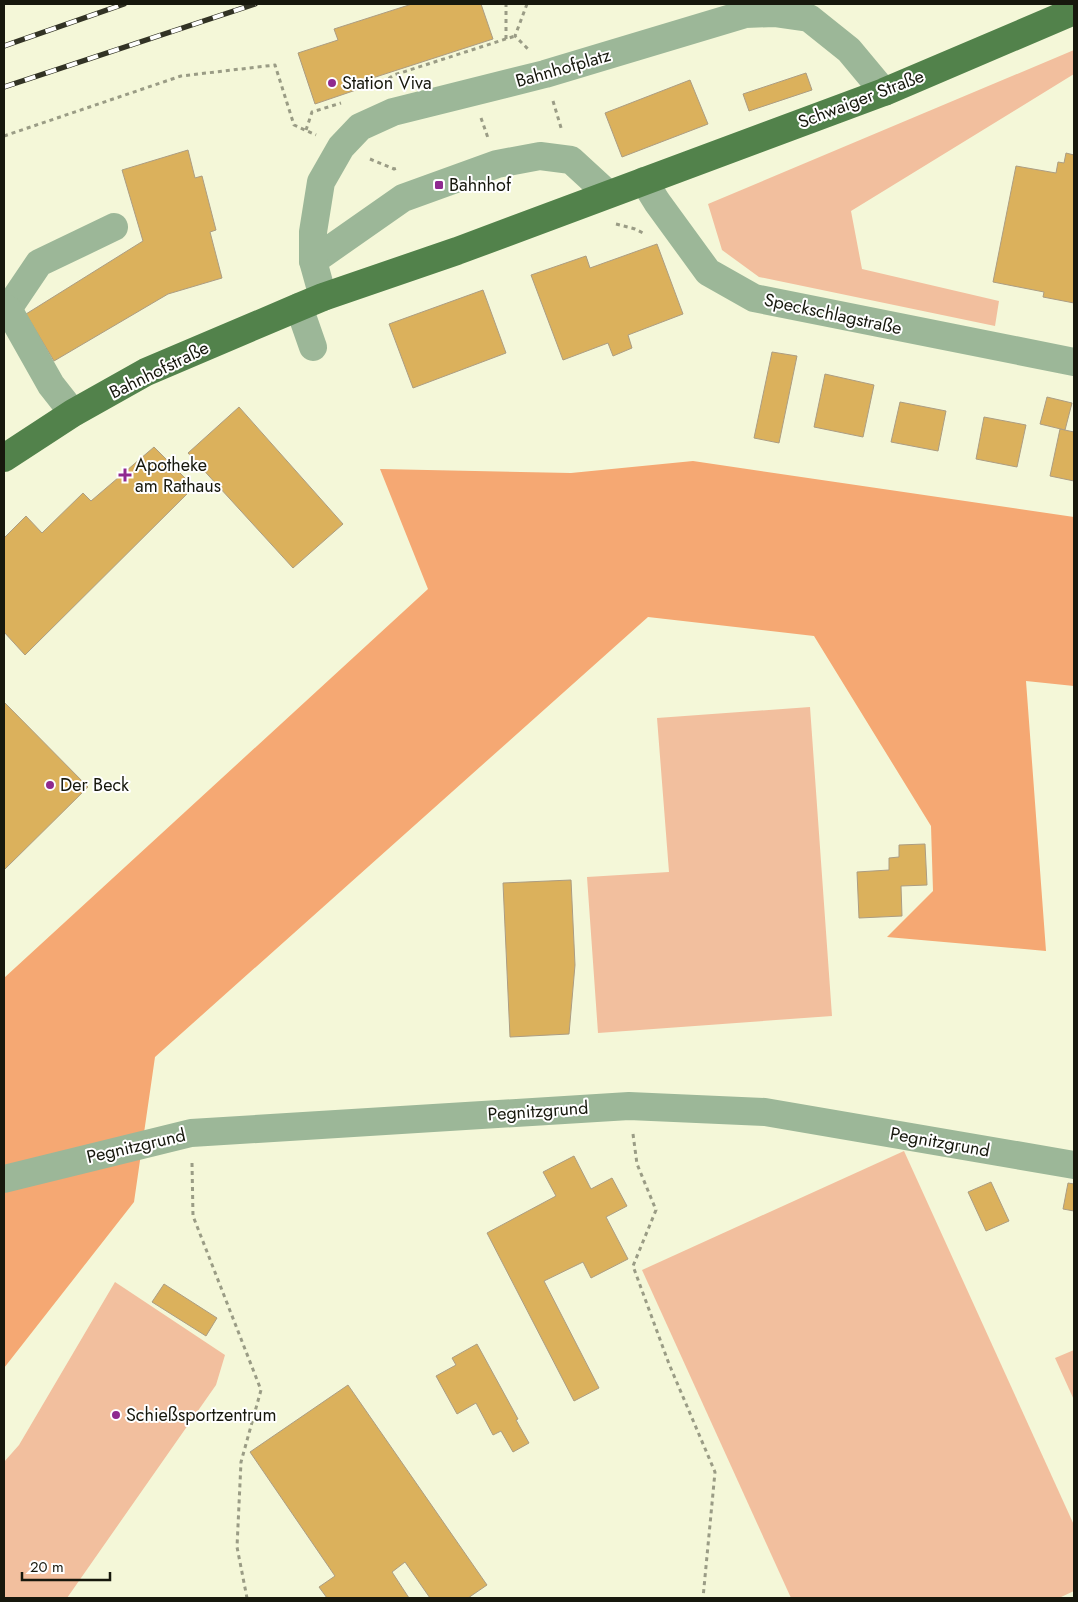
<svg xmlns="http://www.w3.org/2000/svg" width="1078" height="1602" viewBox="0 0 1078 1602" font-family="Jost,sans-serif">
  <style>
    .green { fill: #f2bf9e }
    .forest { fill: #f5a873 }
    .building { fill: #dbb15c; stroke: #ac9d82 }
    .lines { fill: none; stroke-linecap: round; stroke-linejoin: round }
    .path { stroke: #9a9c85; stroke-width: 3; stroke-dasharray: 4 4; stroke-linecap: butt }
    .minor { stroke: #9cb798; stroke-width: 28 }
    .major { stroke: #52824b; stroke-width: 28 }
    .rail-casing { stroke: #323325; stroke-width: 5.5 }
    .rail { stroke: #fff; stroke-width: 4; stroke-dasharray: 11; stroke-linecap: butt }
    .poi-dot { fill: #8f298f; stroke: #fff; stroke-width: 2 }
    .labels { text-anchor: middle; stroke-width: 4; stroke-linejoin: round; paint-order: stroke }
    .street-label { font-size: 18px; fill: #17180d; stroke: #fff }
    .poi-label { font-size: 18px; fill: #17180d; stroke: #fff; text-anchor: start }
  </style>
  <rect width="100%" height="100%" fill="#f4f7d8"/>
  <!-- green -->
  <g class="green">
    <path d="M 1074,50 L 1074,74 L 851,211 L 862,269 L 999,301 L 995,326 L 759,277 L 722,250 L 708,204 Z"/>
    <path d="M 810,707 L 832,1016 L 598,1033 L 587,877 L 669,872 L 657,718 Z"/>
    <path d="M 904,1151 L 1074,1525 L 1074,1591 L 1059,1598 L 791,1598 L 642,1270 Z"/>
    <path d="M 115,1282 L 225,1355 L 216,1385 L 67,1598 L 4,1598 L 4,1462 L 19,1445 Z"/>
    <path d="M 1074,1350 L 1074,1400 L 1055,1358 Z"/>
  </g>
  <!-- forest -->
  <path class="forest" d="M 693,461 L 1074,517 L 1074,686 L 1026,681 L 1046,951 L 887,937 L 933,891 L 931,826 L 814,636 L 648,617 L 155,1057 L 134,1202 L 4,1368 L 4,978 L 428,589 L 380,469 L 571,473 Z"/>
  <!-- building -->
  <g class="building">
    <path d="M 412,4 L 481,4 L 493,39 L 354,84 L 356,90 L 315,104 L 298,53 L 338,40 L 334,29 Z"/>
    <path d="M 806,73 L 812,90 L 749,111 L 743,94 Z"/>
    <path d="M 690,80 L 708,124 L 622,157 L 605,113 Z"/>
    <path d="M 188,150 L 195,178 L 202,176 L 216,230 L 210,232 L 222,278 L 168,294 L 54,361 L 26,314 L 143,241 L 122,170 Z"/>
    <path d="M 1066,153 L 1074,155 L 1074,303 L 1043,297 L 1044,292 L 993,282 L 1016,166 L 1056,173 L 1058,162 L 1064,163 Z"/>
    <path d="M 657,244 L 683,314 L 628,335 L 632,348 L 613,356 L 608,343 L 563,360 L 531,275 L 586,256 L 590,268 Z"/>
    <path d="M 483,290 L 506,353 L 413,388 L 389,324 Z"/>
    <path d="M 772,352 L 797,356 L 779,443 L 754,438 Z"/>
    <path d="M 825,374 L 874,385 L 863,437 L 814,427 Z"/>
    <path d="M 1047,397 L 1072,403 L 1065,430 L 1040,424 Z"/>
    <path d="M 900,402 L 946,411 L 938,451 L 891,442 Z"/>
    <path d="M 239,407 L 343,524 L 293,568 L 188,453 Z"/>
    <path d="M 984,417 L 1026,425 L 1017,467 L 976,459 Z"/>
    <path d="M 1060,429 L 1074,432 L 1074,481 L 1050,476 Z"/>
    <path d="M 154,447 L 194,487 L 25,655 L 4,632 L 4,538 L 26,516 L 42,533 L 83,493 L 91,501 Z"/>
    <path d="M 4,702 L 88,787 L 4,870 Z"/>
    <path d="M 925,844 L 927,885 L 901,886 L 902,916 L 859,918 L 857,872 L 889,870 L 889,858 L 899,857 L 899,845 Z"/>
    <path d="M 571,880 L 575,965 L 569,1034 L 510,1037 L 503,883 Z"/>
    <path d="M 574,1156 L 591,1189 L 612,1178 L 627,1206 L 606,1217 L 628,1259 L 591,1278 L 583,1262 L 544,1281 L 599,1388 L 574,1401 L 487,1233 L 556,1196 L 543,1172 Z"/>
    <path d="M 991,1182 L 1009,1221 L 986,1231 L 968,1192 Z"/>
    <path d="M 1068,1183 L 1074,1184 L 1074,1211 L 1063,1209 Z"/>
    <path d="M 164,1284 L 217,1318 L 206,1336 L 152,1302 Z"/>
    <path d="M 477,1344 L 518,1419 L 516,1420 L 529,1443 L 513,1452 L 501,1431 L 493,1435 L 476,1403 L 457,1414 L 436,1376 L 456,1365 L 452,1358 Z"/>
    <path d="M 348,1385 L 487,1585 L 468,1598 L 430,1598 L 405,1562 L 392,1572 L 409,1598 L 327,1598 L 319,1587 L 335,1576 L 250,1452 Z"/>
  </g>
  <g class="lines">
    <!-- path -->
    <g class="path">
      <path d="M 527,4 L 515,36 L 528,49"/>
      <path d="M 506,39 L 506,4"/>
      <path d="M 382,83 L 394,75 L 515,36"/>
      <path d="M 553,101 L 562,131"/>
      <path d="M 481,118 L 488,138"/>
      <path d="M 306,130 L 312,112 L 341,103"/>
      <path d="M 4,136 L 181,76 L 275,65 L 294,125 L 316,135"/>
      <path d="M 370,159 L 394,169 L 397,168"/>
      <path d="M 616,224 L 635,229 L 643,233"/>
      <path d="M 633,1134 L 637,1164 L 656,1210 L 633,1266 L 669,1364 L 715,1472 L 703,1598"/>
      <path d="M 192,1163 L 193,1216 L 261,1390 L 241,1462 L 237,1547 L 247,1598"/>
    </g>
    <!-- minor -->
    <g class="minor">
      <path d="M 644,181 L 657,202 L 708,272 L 754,298 L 1074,362"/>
      <path d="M 313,261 L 403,198 L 497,164 L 540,156 L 571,160 L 608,194"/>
      <path d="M 323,297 L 313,261 L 313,232 L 321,182 L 341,147 L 360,127 L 393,112 L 545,74 L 745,14 L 774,13 L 809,18 L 849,50 L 884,92"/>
      <path d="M 299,307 L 313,347"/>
      <path d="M 8,309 L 39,263 L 114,227"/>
      <path d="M 4,310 L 8,309 L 51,385 L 73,413"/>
      <path d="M 4,1179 L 191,1133 L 629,1106 L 765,1112 L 1074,1165"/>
    </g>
    <!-- major -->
    <path class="major" d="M 4,458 L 73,413 L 146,372 L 299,307 L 323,297 L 457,251 L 884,92 L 1074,11"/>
    <!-- rail casing -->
    <g class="rail-casing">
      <g id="rail">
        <path d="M 4,46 L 124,4"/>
        <path d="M 4,87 L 255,4"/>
      </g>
    </g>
    <!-- rail -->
    <use href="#rail" class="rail"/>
  </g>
  <!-- markers -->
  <g class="poi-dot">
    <circle cx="332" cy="83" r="5"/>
    <rect x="434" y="180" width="10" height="10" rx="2.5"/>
    <path d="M122.5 467.5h5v5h5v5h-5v5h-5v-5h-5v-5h5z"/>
    <circle cx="50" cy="785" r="5"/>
    <circle cx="116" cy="1415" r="5"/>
  </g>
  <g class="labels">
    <!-- street labels -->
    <g class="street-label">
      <text transform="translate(563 68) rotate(-16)" y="6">Bahnhofplatz</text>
      <text transform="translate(861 99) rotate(-21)" y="6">Schwaiger Straße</text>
      <text transform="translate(833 314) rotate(12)" y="6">Speckschlagstraße</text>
      <text transform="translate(159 370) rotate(-26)" y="6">Bahnhofstraße</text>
      <text transform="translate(538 1111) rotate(-4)" y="6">Pegnitzgrund</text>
      <text transform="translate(940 1142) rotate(10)" y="6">Pegnitzgrund</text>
      <text transform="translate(136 1146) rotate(-13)" y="6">Pegnitzgrund</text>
    </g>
    <!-- poi labels -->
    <g class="poi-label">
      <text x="342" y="89">Station Viva</text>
      <text x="449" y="191">Bahnhof</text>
      <text x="135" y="471">Apotheke<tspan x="135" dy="21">am Rathaus</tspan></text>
      <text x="60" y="791">Der Beck</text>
      <text x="126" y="1421">Schießsportzentrum</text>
    </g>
  </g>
  <!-- border -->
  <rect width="1078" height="1602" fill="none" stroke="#17180d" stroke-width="10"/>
  <!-- scale -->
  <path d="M22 1572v8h88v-8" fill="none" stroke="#17180d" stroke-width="2.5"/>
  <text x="30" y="1572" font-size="15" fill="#17180d" stroke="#ffffff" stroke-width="4" paint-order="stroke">20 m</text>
</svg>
